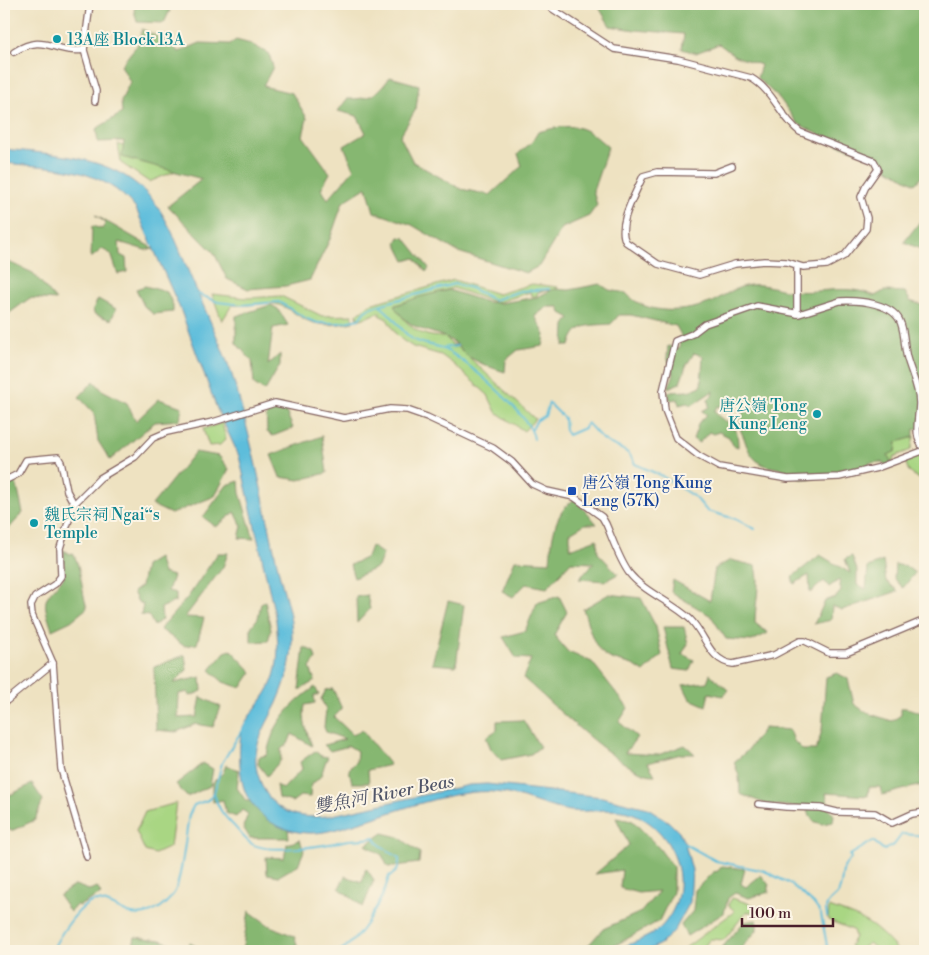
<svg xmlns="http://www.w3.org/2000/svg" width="929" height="955" viewBox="0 0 929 955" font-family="'Libre Bodoni','Noto Serif TC',serif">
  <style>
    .green { fill: #a9d683; stroke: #7a7a57 }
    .forest { fill: #86b771; stroke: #686b4e }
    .water { fill: #5dbddb; stroke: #546e83 }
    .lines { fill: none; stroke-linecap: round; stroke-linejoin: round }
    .stream { stroke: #5dbddb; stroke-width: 2 }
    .street-casing { stroke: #836360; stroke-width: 8 }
    .street { stroke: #fff; stroke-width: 5.5 }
    .culture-dot { fill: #0f9aa8; stroke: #fcf5e5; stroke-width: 2 }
    .transit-dot { fill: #1a4fb4; stroke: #fcf5e5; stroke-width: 2 }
    .labels { text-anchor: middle; stroke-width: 4; stroke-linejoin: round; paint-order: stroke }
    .culture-label { font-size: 16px; fill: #0d838f; stroke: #fcf5e5; text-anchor: start }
    .transit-label { font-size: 16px; fill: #164399; stroke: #fcf5e5; text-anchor: start }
    .water-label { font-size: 18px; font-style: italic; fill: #515669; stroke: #fcf5e5 }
  </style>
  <rect width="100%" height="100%" fill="#fcf5e5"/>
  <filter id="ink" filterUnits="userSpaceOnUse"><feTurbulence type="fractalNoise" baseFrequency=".02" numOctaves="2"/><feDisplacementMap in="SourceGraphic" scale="10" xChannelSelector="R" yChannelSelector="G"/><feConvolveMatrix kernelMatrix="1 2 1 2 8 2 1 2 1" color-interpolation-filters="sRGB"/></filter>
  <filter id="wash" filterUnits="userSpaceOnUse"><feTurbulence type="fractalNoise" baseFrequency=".0096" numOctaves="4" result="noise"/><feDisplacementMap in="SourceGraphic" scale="20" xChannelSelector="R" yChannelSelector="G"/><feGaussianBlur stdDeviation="1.12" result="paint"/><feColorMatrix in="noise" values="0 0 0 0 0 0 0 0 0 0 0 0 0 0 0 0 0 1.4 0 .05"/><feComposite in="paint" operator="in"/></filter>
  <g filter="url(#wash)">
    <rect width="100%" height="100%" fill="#eee2c1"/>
    <!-- green -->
    <g class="green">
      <path d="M 118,144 L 178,170 L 149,182 L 121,163 Z"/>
      <path d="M 454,280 L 498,294 L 532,284 L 558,287 L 557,289 L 538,292 L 537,296 L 532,296 L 530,292 L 496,303 L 453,288 L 395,305 C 402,318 412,331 427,335 C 434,337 441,336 447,338 L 451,344 L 457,345 L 448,347 L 458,347 L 535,419 L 524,431 L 496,412 L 488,395 L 452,363 L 441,355 L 413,347 L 402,340 L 396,334 L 387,319 L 379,315 L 381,312 L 358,320 L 357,314 L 370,304 Z"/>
      <path d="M 212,294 L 247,298 L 281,296 L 322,316 L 352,315 L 353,322 C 339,325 320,327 306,320 C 296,315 287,306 275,304 C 261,302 246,307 232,305 L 222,321 Z"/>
      <path d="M 222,423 L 226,439 L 220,445 L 209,446 L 203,429 Z"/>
      <path d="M 914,437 L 911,450 L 893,457 L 894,461 L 891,462 L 888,455 L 896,451 L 897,442 Z"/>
      <path d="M 919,455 L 925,455 L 925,483 L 909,472 L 905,461 Z"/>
      <path d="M 176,803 L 170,847 L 155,854 L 145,851 L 136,831 L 145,812 Z"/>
      <path d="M 732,898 L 754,905 L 756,912 L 746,912 L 724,940 L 710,939 L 701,951 L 681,951 L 735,911 L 728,905 Z"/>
      <path d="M 829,907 C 864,919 874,923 898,951 L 879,951 L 869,943 L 858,951 L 850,946 L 855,937 L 853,930 L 828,920 Z"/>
    </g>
    <!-- forest -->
    <g class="forest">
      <path d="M 136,4 L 167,4 L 163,6 L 170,10 L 164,23 L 137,22 L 134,10 Z"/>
      <path d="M 597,4 L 925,4 L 925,173 L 915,184 L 885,167 L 883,160 L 839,145 L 797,123 L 780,99 L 757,78 L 761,65 L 735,56 L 719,44 L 696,53 L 682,49 L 684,34 L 635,30 L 610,26 Z"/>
      <path d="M 142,29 L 166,41 L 179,52 L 200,43 L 230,44 L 236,40 L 251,44 L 269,54 L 273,67 L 263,86 L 292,93 L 307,118 L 303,136 L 330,173 L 321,189 L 328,199 L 354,169 L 344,146 L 366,133 L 357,116 L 338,111 L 347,99 C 369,99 377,96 390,77 L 419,85 L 416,109 L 400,136 L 413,162 L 461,189 L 490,195 L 522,166 L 518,154 L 532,142 L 538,132 C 573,123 581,123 608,147 L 593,191 L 597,205 L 589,216 L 562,228 L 539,266 L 526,273 L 458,252 L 412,225 L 374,212 L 367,187 L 343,202 L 330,239 L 310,280 L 286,286 L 248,289 L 227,279 L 214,253 L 168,206 L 202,179 L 122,157 L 124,141 L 98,142 L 96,129 L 122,113 L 121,101 L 130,82 L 121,65 L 138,44 Z"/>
      <path d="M 95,215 L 154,249 L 145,250 L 119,242 L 120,255 L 126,258 L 127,272 L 118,274 L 111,254 L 102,249 L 91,258 L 92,226 L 102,229 L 106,223 Z"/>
      <path d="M 925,215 L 925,251 L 904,242 Z"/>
      <path d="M 399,237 L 405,238 L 429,268 L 426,272 L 415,258 L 405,261 L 396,243 Z"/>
      <path d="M 4,260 L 33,273 L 56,300 L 30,298 L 4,317 Z"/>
      <path d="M 600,284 L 609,290 L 626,293 C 646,316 686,313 712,302 C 726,295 735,287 750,285 C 764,283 779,290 792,291 C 823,294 845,283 875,296 L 884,291 L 905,292 L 910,301 L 925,306 L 925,434 L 920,435 L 920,430 L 914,429 L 914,437 L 897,442 L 896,451 L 888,455 L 892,464 L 887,466 L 881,462 L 869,463 L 869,466 L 833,476 L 801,479 C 779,459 756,479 744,438 C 743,435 740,431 740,427 C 740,418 745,410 744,400 L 728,402 L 722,407 L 718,406 L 714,411 C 726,428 738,415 738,447 L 733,445 L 729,437 L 719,432 L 713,434 L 709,432 L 699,443 L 693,439 L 699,422 L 707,415 L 702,411 L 709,407 L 708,399 L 712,396 L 713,391 L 692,405 L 687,403 L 679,405 L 678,399 L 670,400 L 668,392 L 689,391 L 701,386 L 703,356 L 694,353 L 686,366 L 680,383 L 668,388 L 674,375 L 667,357 L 668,346 L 679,348 L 681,335 L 676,326 L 631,315 L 619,315 L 611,324 C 590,326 576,322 570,346 L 564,346 L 565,325 L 570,318 L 561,313 L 559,307 L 547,307 L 535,316 L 545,335 L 543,346 L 518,350 L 506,360 L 505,372 C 492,368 478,363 466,355 C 462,352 460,346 455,343 C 430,326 415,337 394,306 L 419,297 L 449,290 L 486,302 L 501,303 L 537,297 L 554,289 L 569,290 Z"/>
      <path d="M 145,286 L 167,292 L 173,305 L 173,312 L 153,314 L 144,306 L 136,289 Z"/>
      <path d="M 98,299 L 116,309 L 111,320 L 94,314 L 93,309 Z"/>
      <path d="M 271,305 L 278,309 L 288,325 L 273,328 L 268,365 L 280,354 L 280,365 L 265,391 L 254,384 L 252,361 L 236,343 L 236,316 Z"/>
      <path d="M 94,381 L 102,390 L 127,403 L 136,421 L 159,399 L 182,407 L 180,420 L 155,422 L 110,460 L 98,441 L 94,413 L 79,397 Z"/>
      <path d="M 283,405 L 293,428 L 273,436 L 267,432 L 266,408 Z"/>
      <path d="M 322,436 L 327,473 L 299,480 L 280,477 L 271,455 Z"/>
      <path d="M 195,452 L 219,456 L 229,469 L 215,496 L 171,514 L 152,505 Z"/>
      <path d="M 7,474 L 17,486 L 23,513 L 4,534 L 4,478 Z"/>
      <path d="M 239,481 L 240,493 L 254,539 L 239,538 L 242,526 L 235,512 L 216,527 L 203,517 L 227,485 Z"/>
      <path d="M 575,499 L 597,524 L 585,524 L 570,533 L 570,549 L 597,539 L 598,553 L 618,574 L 605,581 L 579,579 L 594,563 L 571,562 L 547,588 L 526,584 L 513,597 L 502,591 L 515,560 L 550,562 C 552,539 553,513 575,499 Z"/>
      <path d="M 371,546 L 383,554 L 378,567 L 354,578 L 350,565 L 367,557 Z"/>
      <path d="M 64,550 L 69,554 L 73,553 C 82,570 81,589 87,608 L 71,621 L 52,630 C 42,599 42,601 64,577 Z"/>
      <path d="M 218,553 L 228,553 L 223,567 L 185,617 L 204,618 L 197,644 L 184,646 L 160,629 L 188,597 Z"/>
      <path d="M 820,555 L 850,573 L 845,559 L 852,556 L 857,570 L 857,585 L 866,589 L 868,567 L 883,561 L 886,581 L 898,591 L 842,610 L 832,606 L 831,620 L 814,624 L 825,601 L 836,597 L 841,591 L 839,580 L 829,587 L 824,581 L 810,593 L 809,575 L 794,584 L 792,577 Z"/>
      <path d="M 158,558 L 163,573 L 173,576 L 168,591 L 176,593 L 176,601 L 161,608 L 162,619 L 154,626 L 149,616 L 141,615 L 143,604 L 138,602 L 133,592 L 141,586 L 145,566 Z"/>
      <path d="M 731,560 L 756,566 C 761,585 755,603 755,623 L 768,633 L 752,641 L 726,639 L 711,616 L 671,592 L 673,580 L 710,601 L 715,568 Z"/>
      <path d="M 895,564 L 907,567 L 915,573 L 903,588 L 894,578 Z"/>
      <path d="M 609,594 L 641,598 L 656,627 L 662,655 L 644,672 C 630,662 630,665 615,660 C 593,654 590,628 583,609 Z"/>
      <path d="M 367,595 L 370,609 L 357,623 L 356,597 Z"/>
      <path d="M 559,596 L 567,612 L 554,635 L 568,652 L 592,662 L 628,708 L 619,722 L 637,737 L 625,753 L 658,755 L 685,745 L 695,754 L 681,754 L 648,763 L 655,775 C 625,777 549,700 523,678 L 531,659 L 516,658 L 503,637 L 525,631 L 537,603 Z"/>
      <path d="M 265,601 L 271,630 L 268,641 L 251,642 L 251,627 L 258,618 L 261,603 Z"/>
      <path d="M 448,601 L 464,605 L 456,666 L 432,664 Z"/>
      <path d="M 663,627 L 684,627 L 688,644 L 682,654 L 694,660 L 689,671 L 673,669 Z"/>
      <path d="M 304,647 L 314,652 L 316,659 L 310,668 L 315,681 L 299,690 Z"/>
      <path d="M 231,650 L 252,672 L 241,688 L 223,682 L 210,670 L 225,652 Z"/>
      <path d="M 185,655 L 187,670 L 174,683 L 201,677 L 202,691 L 190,696 L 188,692 L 179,694 L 178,718 L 197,717 L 201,697 L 221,707 L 213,727 L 196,724 L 176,732 L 156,730 L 154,667 Z"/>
      <path d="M 837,673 L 848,679 L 854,704 L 867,713 L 892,721 L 901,715 L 901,708 C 911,707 916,713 925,713 L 925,771 L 920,773 L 922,785 L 882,795 L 880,787 L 869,787 L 868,796 L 826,793 L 829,809 L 834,815 L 833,822 L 822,824 L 813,821 L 806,808 L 766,804 L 740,794 L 739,776 L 734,762 L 747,751 L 764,728 L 790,730 L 794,741 L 803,750 L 816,750 L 822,730 L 826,677 Z"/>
      <path d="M 710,674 L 728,690 L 723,696 L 709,693 L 706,706 L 690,699 L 683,685 L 707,682 Z"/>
      <path d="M 315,687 L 319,695 L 314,695 L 315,703 L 305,705 C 302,720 307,732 312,746 L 292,734 L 288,744 L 281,749 L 281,760 L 267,776 L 258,764 L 259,757 L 267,755 C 272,724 290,705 315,687 Z"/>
      <path d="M 333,689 L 342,709 L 334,717 L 353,735 L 362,730 L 390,765 L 368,770 L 369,783 L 352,783 L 349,769 L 356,762 L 357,751 L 349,746 L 330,751 L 324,745 L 345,739 L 326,732 L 324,727 L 326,710 L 321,699 L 326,690 Z"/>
      <path d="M 523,720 L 540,747 L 531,754 L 501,760 L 491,749 L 486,737 L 497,730 L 497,721 Z"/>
      <path d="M 315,751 L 321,756 L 328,757 C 321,769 325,777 311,784 L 310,797 L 300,796 L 292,802 L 278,798 L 276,785 L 283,789 L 302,769 L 300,762 Z"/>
      <path d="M 203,763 L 213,769 L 210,786 L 187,797 L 176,784 Z"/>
      <path d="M 226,765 L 239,770 L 237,788 L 246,801 L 250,801 C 261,814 271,824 288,829 L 289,838 L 250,838 L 243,827 L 248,814 L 242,810 L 236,817 L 226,813 L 223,800 L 213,802 L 213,782 L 223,773 Z"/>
      <path d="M 32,784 L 43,800 L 35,820 L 11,831 L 4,826 L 4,798 Z"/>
      <path d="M 616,818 L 633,821 L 659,848 L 673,867 L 673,892 L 659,921 L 605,951 L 583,951 L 603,929 L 641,912 L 659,891 L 638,893 L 620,888 L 622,870 L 595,874 L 629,845 Z"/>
      <path d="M 383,833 L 399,837 L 420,853 L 419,863 L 388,867 L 382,855 L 366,845 Z"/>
      <path d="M 300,840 L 304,851 L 298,865 L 279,876 L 267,874 L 266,857 L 284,858 L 287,844 Z"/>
      <path d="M 722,866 L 745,869 L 741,884 L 746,887 L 761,875 L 769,885 L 769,892 L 749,898 L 735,893 L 728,898 L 724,913 L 687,936 L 681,925 L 693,911 L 695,890 L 713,872 L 718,871 Z"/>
      <path d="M 366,868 L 374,880 L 363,907 L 339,888 L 345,876 L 362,882 Z"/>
      <path d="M 75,885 L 89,890 L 97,887 L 101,894 L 79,906 L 77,904 L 70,912 L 59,896 Z"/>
      <path d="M 249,911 L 270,926 L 294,936 L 298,947 L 291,951 L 242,951 Z"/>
      <path d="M 757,920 L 757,930 L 739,951 L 719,951 L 744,922 Z"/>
      <path d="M 135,937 L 160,940 L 185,948 L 190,943 L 205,951 L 163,951 L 158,949 L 157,951 L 132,951 Z"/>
    </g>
    <!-- water -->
    <path class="water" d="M 4,149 C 49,154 103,155 139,186 C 166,209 177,244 190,275 C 204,308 220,341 232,375 C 252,438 264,504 278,568 C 283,592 293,615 292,640 C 292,662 286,683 277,703 C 267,724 251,746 257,771 C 267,809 291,820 328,816 L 469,785 L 487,784 L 602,797 L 648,808 L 669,822 L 679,832 L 685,844 L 692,870 L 690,902 L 675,930 L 662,943 L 647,951 L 614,951 C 628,944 648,939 660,928 C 696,892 678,833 634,814 C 613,806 592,813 571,811 C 545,808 521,794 495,792 C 456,788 395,812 357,823 C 340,828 324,834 307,833 C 290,832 272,826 261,814 C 254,807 248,800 245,791 C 239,777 237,739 244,725 C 252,710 265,699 272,682 C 280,662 278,641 276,620 L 239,456 L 217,409 L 181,311 L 136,209 C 102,166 54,168 4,163 Z"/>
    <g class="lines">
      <!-- stream -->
      <g class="stream">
        <path d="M 198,294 L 218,302 L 242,305 L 279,302 L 307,319 L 318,323 L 340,323 L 359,319 L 365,311 L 372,307 L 454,284 L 471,288 L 494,300 L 520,291 L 549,289"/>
        <path d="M 380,306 C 395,316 398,328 411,338 C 421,345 433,344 444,349 C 466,360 531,415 534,439"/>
        <path d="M 442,348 L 457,346"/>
        <path d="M 532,429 L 537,420 L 545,416 L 549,403 L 564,418 L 565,430 L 568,435 L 584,428 L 587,423 C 593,428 598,436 604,440 C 617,450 626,445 635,464 L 662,476 L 696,498 L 707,511 L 736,519 L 755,529"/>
        <path d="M 214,793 C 217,807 223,815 233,825 C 239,831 245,840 252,844 C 269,854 325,846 343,841 C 354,838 363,841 374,837 L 380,845 L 399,858 C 399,867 399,872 389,876 C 384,898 360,941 339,951"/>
        <path d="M 685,844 L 716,861 L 765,871 L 792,885 L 814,904 L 821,914 L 828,951"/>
        <path d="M 827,917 C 827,914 826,912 826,909 C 826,901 835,898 838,893 C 845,880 838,869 851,859 L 850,855 L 873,841 L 884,850 L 894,845 L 902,834 L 925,836"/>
        <path d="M 52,951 C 58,938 80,902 96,901 C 109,901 117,909 128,913 C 145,919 165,908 174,893 C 182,880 186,832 189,815 L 194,805 L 208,800 L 214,793 L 222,763 L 245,725"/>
      </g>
    </g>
  </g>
  <g filter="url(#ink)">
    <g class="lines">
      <!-- street casing -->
      <g class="street-casing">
        <g id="street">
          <path d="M 90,4 L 84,50 L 96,91 L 95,101"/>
          <path d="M 545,4 L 614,49 L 678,59 L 751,78 C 774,91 780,117 800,132 L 874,161 L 878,169 L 866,186 L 861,197 L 867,218 L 866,229 L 844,256 L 827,265 L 803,267 L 787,262 L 764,261 L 735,264 L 699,275 L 658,264 L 626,242 C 616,225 636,193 643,176 L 657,172 L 714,173 L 732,166"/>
          <path d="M 14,52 C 45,32 53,54 84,50"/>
          <path d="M 840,301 C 859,300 895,303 901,324 C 905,335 904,347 907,358 C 911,373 919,387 919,403 C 919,419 912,437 925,450 L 877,468 L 839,477 L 788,479 L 719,467 L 699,456 L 676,438 L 665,410 L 663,391 L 675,341 L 692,334 L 705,324 L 757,306 L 799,314 Z"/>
          <path d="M 797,314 L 797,266"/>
          <path d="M 4,481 L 18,474 L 26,460 L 58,457 L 61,462 L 67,491 L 74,504"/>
          <path d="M 4,703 L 53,663"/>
          <path d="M 758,804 L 786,807 L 820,808 L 837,812 L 875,813 L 892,823 L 912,814 L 925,812"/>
          <path d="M 87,857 L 61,769 L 53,663 L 32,615 L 31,605 L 35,597 L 55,584 L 61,576 L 60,548 L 74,504 L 100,478 L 135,457 L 153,438 L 167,432 L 213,422 L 275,403 L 344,418 L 390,409 L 407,410 L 427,417 L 493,448 L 512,462 L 532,484 L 547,491 L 574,497 L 602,517 L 606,524 C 613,540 619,559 629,573 C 645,593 672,602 690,619 C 706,635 709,661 733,664 L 774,655 L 800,641 L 805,641 L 829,653 L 846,653 L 925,620"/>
        </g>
      </g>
      <!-- street -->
      <use href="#street" class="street"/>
    </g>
  </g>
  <!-- markers -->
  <g class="culture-dot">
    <circle cx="57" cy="39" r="5"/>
    <circle cx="817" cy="414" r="5"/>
    <circle cx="34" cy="523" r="5"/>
  </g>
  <rect class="transit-dot" x="567" y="486" width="10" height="10" rx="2.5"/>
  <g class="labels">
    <!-- culture labels -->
    <g class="culture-label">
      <text x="67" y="45">13A座 Block 13A</text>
      <text x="807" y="411" text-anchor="end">唐公嶺 Tong<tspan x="807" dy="18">Kung Leng</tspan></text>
      <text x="44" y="520">魏氏宗祠 Ngai“s<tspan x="44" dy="18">Temple</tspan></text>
    </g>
    <!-- transit labels -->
    <g class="transit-label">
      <text x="582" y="488">唐公嶺 Tong Kung<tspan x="582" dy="18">Leng (57K)</tspan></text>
    </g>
    <!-- water labels -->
    <g class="water-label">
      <text transform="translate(384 794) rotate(-11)" y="6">雙魚河 River Beas</text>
    </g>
  </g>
  <!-- margin -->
  <rect width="929" height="955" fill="none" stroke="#fcf5e5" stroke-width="20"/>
  <!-- scale -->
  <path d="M742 918v8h91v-8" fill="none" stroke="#4a1f2b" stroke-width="2.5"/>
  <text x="749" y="918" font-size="15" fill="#4a1f2b" stroke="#fcf5e5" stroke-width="4" paint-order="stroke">100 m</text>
</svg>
